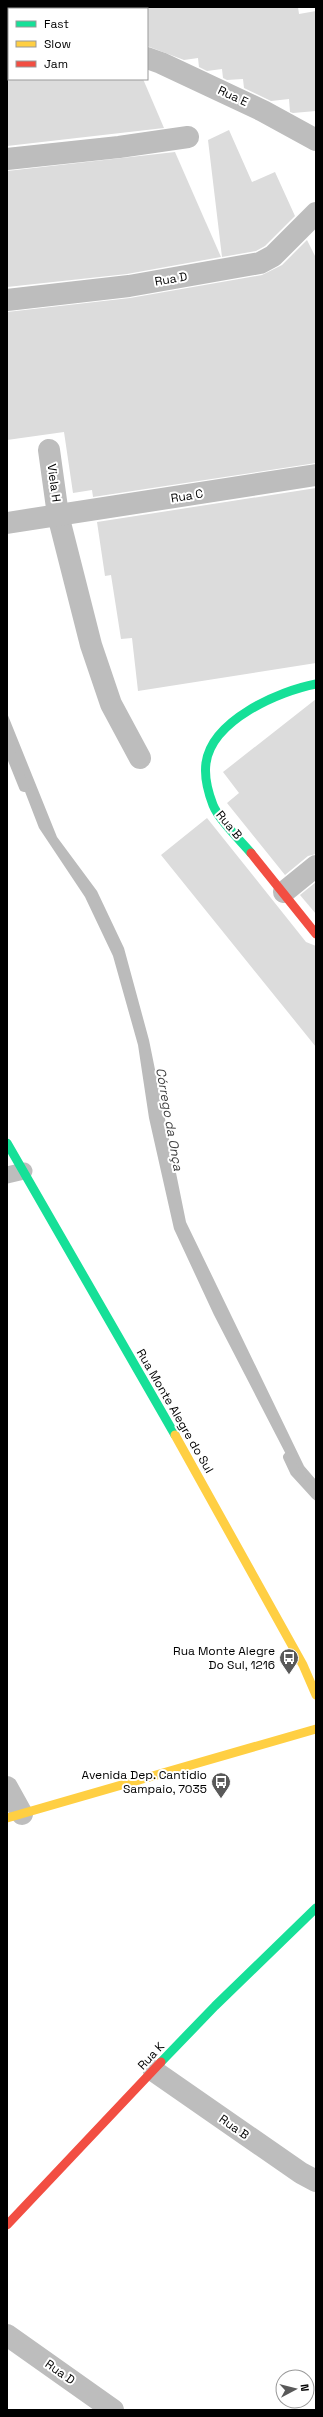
<svg xmlns="http://www.w3.org/2000/svg" width="323" height="2417" viewBox="0 0 323 2417" font-family="'Space Grotesk',sans-serif">
  <style>
    .water { fill: #bbb }
    .lines { fill: none; stroke-linecap: round; stroke-linejoin: round }
    .stream { stroke: #bbb; stroke-width: 10 }
    .building { fill: #dcdcdc }
    .lane { stroke: #bdbdbd; stroke-width: 17 }
    .street { stroke: #bdbdbd; stroke-width: 22 }
    .fast { stroke: #16e098; stroke-width: 9 }
    .slow { stroke: #ffcf43; stroke-width: 9 }
    .jam { stroke: #f24e42; stroke-width: 9 }
    .labels { text-anchor: middle; stroke-width: 4; stroke-linejoin: round; paint-order: stroke }
    .street-label { font-size: 12px; fill: #000; stroke: #fff }
    .poi-label { font-size: 12px; fill: #000; stroke: #fff; text-anchor: end }
    .water-label { font-size: 13px; font-style: italic; fill: #3f3f3f; stroke: #fff }
  </style>
  <rect width="100%" height="100%" fill="#fff"/>
  <!-- water -->
  <path class="water" d="M 7,713 L 57,837 L 97,891 L 124,948 L 149,1040 L 186,1222 L 304,1466 L 316,1480 L 316,1502 L 293,1468 L 214,1315 L 174,1229 L 149,1118 L 138,1045 L 113,956 L 85,897 L 39,828 L 7,745 Z"/>
  <g class="lines">
    <!-- stream -->
    <g class="stream">
      <path d="M 7,745 L 24,787"/>
      <path d="M 288,1457 L 295,1472 L 316,1495"/>
    </g>
  </g>
  <!-- building -->
  <g class="building">
    <path d="M 147,7 L 298,7 L 299,14 L 316,11 L 316,111 L 293,113 L 290,112 L 289,99 L 271,101 L 244,88 L 243,79 L 227,80 L 223,78 L 222,69 L 207,71 L 199,67 L 198,58 L 184,60 L 147,46 Z"/>
    <path d="M 7,79 L 143,79 L 164,128 L 7,146 Z"/>
    <path d="M 229,130 L 252,182 L 275,172 L 295,216 L 265,246 L 256,251 L 222,257 L 208,140 Z"/>
    <path d="M 175,152 L 221,257 L 127,274 L 7,287 L 7,171 Z"/>
    <path d="M 307,240 L 316,258 L 316,463 L 93,497 L 92,490 L 73,493 L 64,432 L 7,440 L 7,312 L 130,298 L 262,275 L 282,265 Z"/>
    <path d="M 316,488 L 316,663 L 138,691 L 132,638 L 121,639 L 111,575 L 105,576 L 97,522 Z"/>
    <path d="M 316,699 L 316,854 L 308,856 L 285,875 L 227,803 L 239,793 L 223,772 Z"/>
    <path d="M 207,818 L 306,942 L 316,946 L 316,1047 L 161,855 Z"/>
    <path d="M 316,882 L 316,914 L 300,895 Z"/>
  </g>
  <g class="lines">
    <!-- lane -->
    <path class="lane" d="M 7,1175 L 24,1171"/>
    <!-- street -->
    <g class="street">
      <path d="M 7,53 L 9,53"/>
      <path d="M 147,58 L 161,63 L 263,111 L 316,140"/>
      <path d="M 7,159 L 119,147 L 188,137"/>
      <path d="M 7,300 L 129,286 L 260,263 L 273,256 L 316,213"/>
      <path d="M 49,450 L 58,515 L 91,645 L 111,704 L 140,758"/>
      <path d="M 7,523 L 316,475"/>
      <path d="M 284,892 L 316,866"/>
      <path d="M 7,1787 L 22,1814"/>
      <path d="M 154,2071 L 301,2173 L 316,2181"/>
      <path d="M 7,2335 L 113,2410"/>
    </g>
    <!-- fast -->
    <g class="fast">
      <path d="M 251,853 C 240,840 219,820 213,805 C 208,792 204,777 206,763 C 212,720 279,691 316,684"/>
      <path d="M 7,1143 L 175,1435"/>
      <path d="M 161,2062 L 215,2006 L 316,1908"/>
    </g>
    <!-- slow -->
    <g class="slow">
      <path d="M 175,1435 L 303,1665 L 316,1695"/>
      <path d="M 7,1818 L 316,1729"/>
    </g>
    <!-- jam -->
    <g class="jam">
      <path d="M 251,853 L 316,934"/>
      <path d="M 7,2225 L 161,2062"/>
    </g>
  </g>
  <!-- icons -->
  <defs>
    <g id="bus-pin" transform="scale(1)"><path d="M0 17L-7.5 6A9.5 9.5 0 1 1 7.5 6Z" fill="#595959" stroke="#fff"/><path d="M-5-6H5V4H4V6H2V4H-2V6H-4V4H-5ZM-3.5-4V0h7V-4ZM-3.5 1.2v1.5H-2V1.2ZM2 1.2v1.5H3.5V1.2Z" fill="#fff"/></g>
  </defs>
  <g fill-rule="evenodd">
    <use href="#bus-pin" x="289" y="1658"/>
    <use href="#bus-pin" x="221" y="1782"/>
  </g>
  <g class="labels">
    <!-- street labels -->
    <g class="street-label">
      <text transform="translate(233 96) rotate(25)" y="4">Rua E</text>
      <text transform="translate(171 279) rotate(-10)" y="4">Rua D</text>
      <text transform="translate(54 483) rotate(82)" y="4">Viela H</text>
      <text transform="translate(187 496) rotate(-9)" y="4">Rua C</text>
      <text transform="translate(229 825) rotate(50)" y="4">Rua B</text>
      <text transform="translate(175 1411) rotate(60)" y="4">Rua Monte Alegre do Sul</text>
      <text transform="translate(151 2056) rotate(-47)" y="4">Rua K</text>
      <text transform="translate(234 2127) rotate(35)" y="4">Rua B</text>
      <text transform="translate(60 2372) rotate(35)" y="4">Rua D</text>
    </g>
    <!-- poi labels -->
    <g class="poi-label">
      <text x="275" y="1655">Rua Monte Alegre<tspan x="275" dy="14">Do Sul, 1216</tspan></text>
      <text x="207" y="1779">Avenida Dep. Cantidio<tspan x="207" dy="14">Sampaio, 7035</tspan></text>
    </g>
    <!-- water labels -->
    <g class="water-label">
      <text transform="translate(170 1119) rotate(80)" y="5">Córrego da Onça</text>
    </g>
  </g>
  <!-- border -->
  <rect width="323" height="2417" fill="none" stroke="#000000" stroke-width="16"/>
  <!-- legend -->
  <rect x="8" y="8" width="140" height="72" fill="#ffffff" stroke="#999999"/>
  <rect x="16" y="21" width="20" height="6" fill="#16e098" stroke="#999999"/>
  <text x="44" y="28" font-size="12" fill="#000000">Fast</text>
  <rect x="16" y="41" width="20" height="6" fill="#ffcf43" stroke="#999999"/>
  <text x="44" y="48" font-size="12" fill="#000000">Slow</text>
  <rect x="16" y="61" width="20" height="6" fill="#f24e42" stroke="#999999"/>
  <text x="44" y="68" font-size="12" fill="#000000">Jam</text>
  <!-- north arrow -->
  <g transform="translate(295 2389) rotate(83)"><circle r="19" fill="#ffffff" stroke="#999999"/>
  <path d="M0-3L7 15L0 10L-7 15Z" fill="#595959"/>
  <text y="-6" font-size="11" font-weight="bold" text-anchor="middle" fill="#000000">N</text>
  </g>
</svg>
